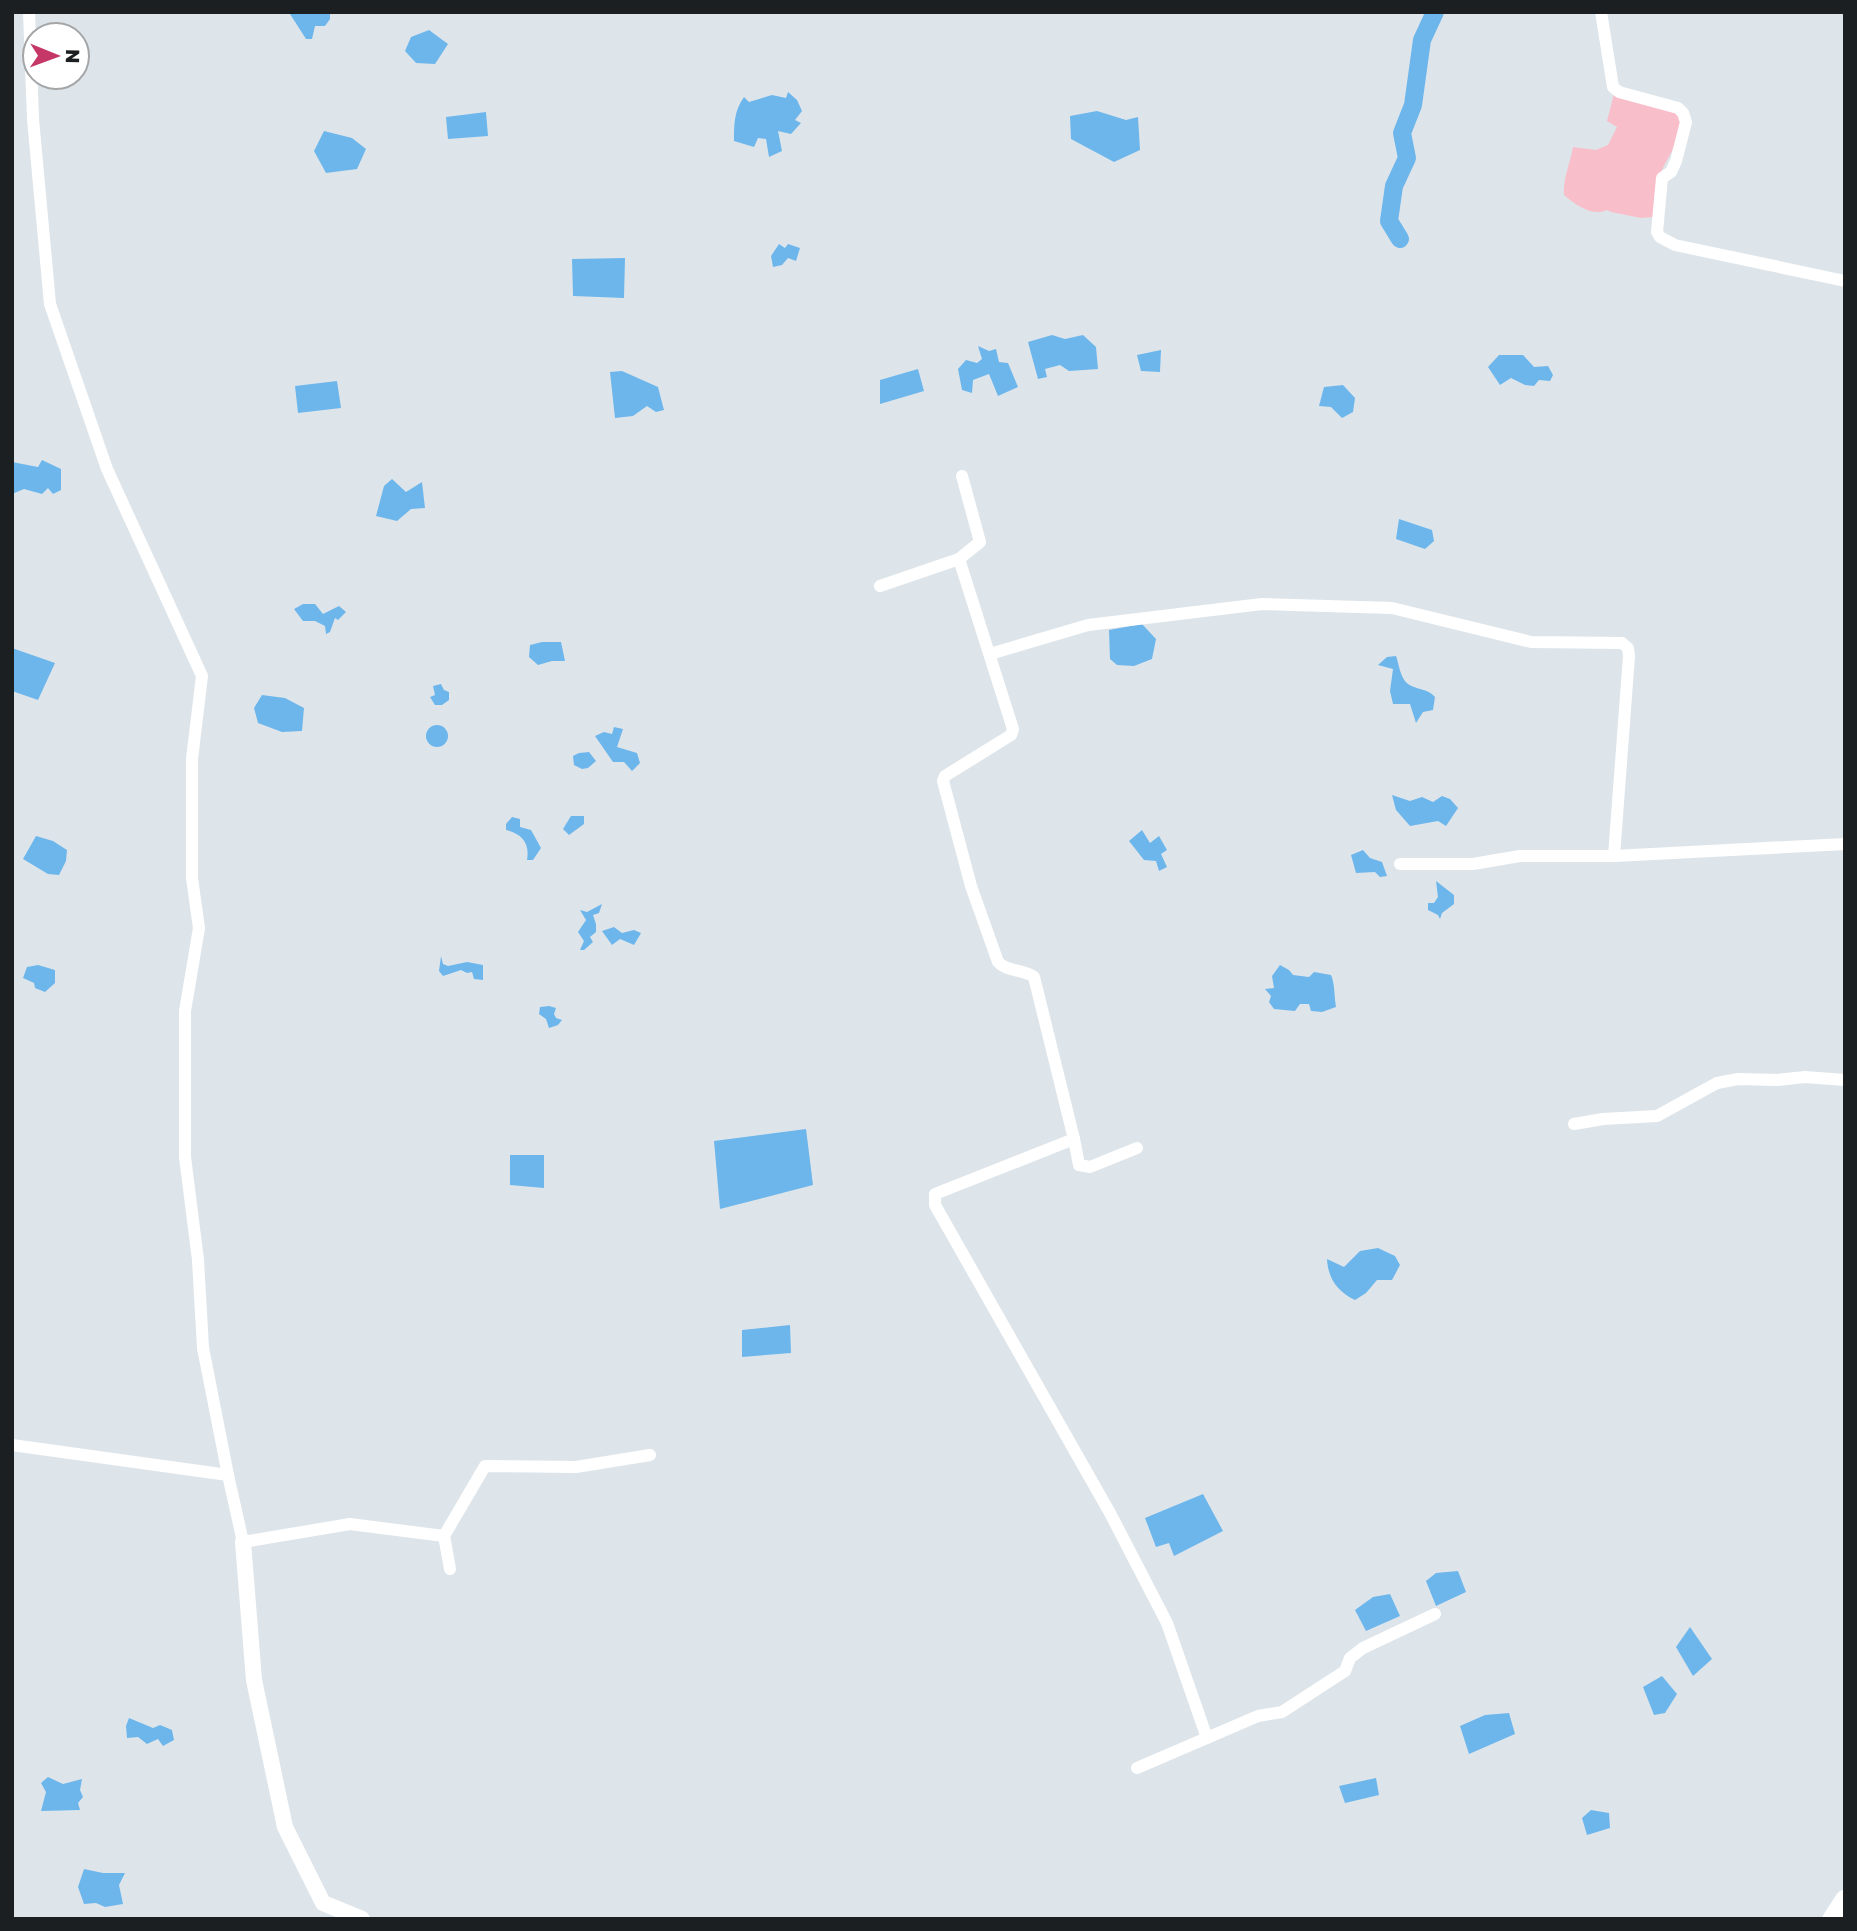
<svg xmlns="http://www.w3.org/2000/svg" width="1857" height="1931" viewBox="0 0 1857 1931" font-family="'Golos Text',sans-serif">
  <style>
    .green { fill: #f8beca }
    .water { fill: #6db6ec }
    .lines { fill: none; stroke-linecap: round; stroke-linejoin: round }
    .river { stroke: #6db6ec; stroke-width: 18 }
    .minor { stroke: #fff; stroke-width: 12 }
    .major { stroke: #fff; stroke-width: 16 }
    .highway { stroke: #fff; stroke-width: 19 }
  </style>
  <rect width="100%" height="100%" fill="#dee5ea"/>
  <!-- green -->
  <path class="green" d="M 1614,94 L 1677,110 C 1688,137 1664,158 1657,183 C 1654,194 1654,206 1653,217 L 1641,218 L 1611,212 L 1607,210 C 1592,217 1576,205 1564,195 C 1563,178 1570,164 1573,147 L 1596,150 L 1608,145 L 1617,127 L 1607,121 Z"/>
  <!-- water -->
  <g class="water">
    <path d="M 284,12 L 330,12 L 330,19 L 325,26 L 315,26 L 312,39 L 306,39 L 290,14 Z"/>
    <path d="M 429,30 L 448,44 L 435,64 L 416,63 L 405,51 L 411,37 Z"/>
    <path d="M 788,92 L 797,100 L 802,111 L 795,120 L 801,123 L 791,134 L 778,131 L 782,151 L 769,157 L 766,139 L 758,138 L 754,147 L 734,141 C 734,124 734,111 744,97 L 749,102 L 772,95 L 786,98 Z"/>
    <path d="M 1097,111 L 1126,120 L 1138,117 L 1140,150 L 1114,162 L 1071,139 L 1070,116 Z"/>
    <path d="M 486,112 L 488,136 L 448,139 L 446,117 Z"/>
    <path d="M 324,131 L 352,138 L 366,149 L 357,169 L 326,173 L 314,151 Z"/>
    <path d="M 779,244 L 785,248 L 788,244 L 800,248 L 796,261 L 788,258 L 782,265 L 773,267 L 771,256 Z"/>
    <path d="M 625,258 L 624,298 L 573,296 L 572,259 Z"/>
    <path d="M 1052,335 L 1065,339 L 1083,335 L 1096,347 L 1098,369 L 1069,371 L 1060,365 L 1045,369 L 1047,377 L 1038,379 L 1028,342 Z"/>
    <path d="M 978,346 L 989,351 L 996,349 L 999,362 L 1008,363 L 1018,387 L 998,396 L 989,374 L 973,380 L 972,393 L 962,390 L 958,369 L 966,360 L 977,363 L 982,359 Z"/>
    <path d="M 1161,350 L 1160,372 L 1141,371 L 1137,355 Z"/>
    <path d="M 1499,355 L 1523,355 L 1534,367 L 1548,366 L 1553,375 L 1550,381 L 1539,380 L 1534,386 L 1525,385 L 1511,378 L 1500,385 L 1488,367 Z"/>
    <path d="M 918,369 L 924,391 L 880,404 L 880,380 Z"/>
    <path d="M 622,371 L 658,387 L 664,410 L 656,412 L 647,406 L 633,416 L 615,418 L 610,372 Z"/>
    <path d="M 337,381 L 341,408 L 298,413 L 295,386 Z"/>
    <path d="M 1343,385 L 1355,398 L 1353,412 L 1342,418 L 1331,407 L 1319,406 L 1324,387 Z"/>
    <path d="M 42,460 L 61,469 L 61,490 L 53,494 L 48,488 L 42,494 L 24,489 L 12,494 L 12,462 L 38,467 Z"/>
    <path d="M 392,479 L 406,492 L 422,482 L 425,508 L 411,509 L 397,521 L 376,516 L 384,486 Z"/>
    <path d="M 1399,519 L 1432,530 L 1434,541 L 1425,549 L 1396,539 Z"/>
    <path d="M 303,604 L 315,604 L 323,614 L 339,606 L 346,612 L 338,620 L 335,618 L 330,632 L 326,634 L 325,626 L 315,621 L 303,621 L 294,609 Z"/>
    <path d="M 1142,624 L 1156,639 L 1152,659 L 1134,666 L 1117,665 L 1110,659 L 1109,630 Z"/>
    <path d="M 542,642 L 561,642 L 565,661 L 552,661 L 538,665 L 529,657 L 530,645 Z"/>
    <path d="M 12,648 L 55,663 L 38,700 L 12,691 Z"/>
    <path d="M 1396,656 C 1399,664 1400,678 1408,684 C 1417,690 1427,688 1435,697 L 1433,710 L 1423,712 L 1416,723 L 1410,704 L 1393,704 L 1390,691 L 1393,669 L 1378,665 L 1387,657 Z"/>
    <path d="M 441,684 L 444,690 L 449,692 L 449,700 L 442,705 L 435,705 L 430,697 L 435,695 L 433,686 Z"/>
    <path d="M 262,695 L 285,698 L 304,708 L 302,731 L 282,732 L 258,723 L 254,708 Z"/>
    <circle cx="437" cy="736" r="11"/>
    <path d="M 614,727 L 623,729 L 617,747 L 637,753 L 640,763 L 632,771 L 624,762 L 613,762 L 595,736 L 604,732 L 612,734 Z"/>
    <path d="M 589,752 L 596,761 L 588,768 L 582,769 L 574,765 L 573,756 L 579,753 Z"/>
    <path d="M 1392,795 L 1410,801 L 1422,797 L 1433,802 L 1442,796 L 1450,799 L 1458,808 L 1446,826 L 1438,821 L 1410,826 L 1396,810 Z"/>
    <path d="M 571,816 L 584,816 L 584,824 L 569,835 L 563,829 Z"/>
    <path d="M 512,817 L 520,819 L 520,827 L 531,830 L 541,848 L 533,860 L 527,860 C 530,843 522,834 506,830 L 506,824 Z"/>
    <path d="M 1142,830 L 1150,843 L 1159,836 L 1167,850 L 1161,854 L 1167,867 L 1159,871 L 1156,861 L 1144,860 L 1129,841 Z"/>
    <path d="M 36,836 L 53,841 L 67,850 L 66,861 L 59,875 L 48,874 L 23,859 Z"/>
    <path d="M 1363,850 L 1370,858 L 1382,862 L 1387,876 L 1380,877 L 1375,872 L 1356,873 L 1351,855 Z"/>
    <path d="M 1436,881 L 1454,895 L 1454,904 L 1442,913 L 1440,919 L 1438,915 L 1428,910 L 1428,903 L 1434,903 L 1438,897 Z"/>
    <path d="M 602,904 L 599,913 L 593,915 L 596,924 L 596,932 L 590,937 L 593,942 L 584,950 L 580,950 L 584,941 L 578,932 L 586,920 L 580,910 L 587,912 Z"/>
    <path d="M 614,927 L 622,933 L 634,930 L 641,933 L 634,945 L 620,939 L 612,945 L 602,931 Z"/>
    <path d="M 441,956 L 443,964 L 448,966 L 467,962 L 483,965 L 483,980 L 474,979 L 472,972 L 467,973 L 461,970 L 443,976 L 439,971 Z"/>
    <path d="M 38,965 L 55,970 L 55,983 L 45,992 L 35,988 L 34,983 L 23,978 L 27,967 Z"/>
    <path d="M 1280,965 L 1289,970 L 1293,975 L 1309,977 L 1314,972 L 1331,975 C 1335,984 1334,996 1336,1007 L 1322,1012 L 1311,1011 L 1309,1004 L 1300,1004 L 1295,1011 L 1274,1009 L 1269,1002 L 1271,996 L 1265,989 L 1274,988 L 1272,976 Z"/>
    <path d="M 549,1006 L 556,1008 L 554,1014 L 556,1018 L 562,1020 L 558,1025 L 549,1028 L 546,1019 L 539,1014 L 540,1007 Z"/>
    <path d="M 806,1129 L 813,1185 L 720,1209 L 714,1141 Z"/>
    <path d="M 510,1155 L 544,1155 L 544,1188 L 510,1185 Z"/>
    <path d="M 1378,1248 L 1395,1256 L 1400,1265 L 1392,1280 L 1377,1280 L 1366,1293 L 1355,1300 C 1338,1292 1328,1279 1327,1259 L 1344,1267 L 1360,1251 Z"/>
    <path d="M 790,1325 L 791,1353 L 742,1357 L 742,1330 Z"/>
    <path d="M 1203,1494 L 1223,1531 L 1174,1556 L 1169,1543 L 1156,1547 L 1145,1518 Z"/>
    <path d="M 1458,1571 L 1466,1592 L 1436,1606 L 1426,1581 L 1436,1573 Z"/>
    <path d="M 1390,1594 L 1400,1616 L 1366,1631 L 1355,1610 L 1373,1597 Z"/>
    <path d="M 1690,1627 L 1712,1659 L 1693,1676 L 1676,1647 Z"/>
    <path d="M 1662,1676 L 1677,1694 L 1665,1713 L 1654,1715 L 1643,1687 Z"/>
    <path d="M 1509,1713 L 1515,1734 L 1469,1754 L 1460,1726 L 1485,1715 Z"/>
    <path d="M 129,1718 L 153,1728 L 160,1725 L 172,1730 L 174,1740 L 163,1746 L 158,1739 L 147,1744 L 138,1737 L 127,1738 L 126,1726 Z"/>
    <path d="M 48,1777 L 63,1784 L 82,1779 L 80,1790 L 83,1797 L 78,1803 L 80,1810 L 41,1811 L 46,1792 L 41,1783 Z"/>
    <path d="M 1376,1778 L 1379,1795 L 1345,1803 L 1339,1786 Z"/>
    <path d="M 1591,1810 L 1609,1813 L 1610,1828 L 1587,1835 L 1582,1818 Z"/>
    <path d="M 84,1869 L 103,1873 L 125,1873 L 119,1885 L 123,1904 L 105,1907 L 96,1903 L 84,1904 L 78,1887 Z"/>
  </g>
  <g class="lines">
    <!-- river -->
    <path class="river" d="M 1400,239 L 1389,221 L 1394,186 L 1407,158 L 1402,133 L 1413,105 L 1422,40 L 1435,12"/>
    <!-- minor -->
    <g class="minor">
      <path d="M 29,12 L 33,119 L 50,304 L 107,469 L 202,676 L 192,759 L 192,878 L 199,928 L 185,1011 L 185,1157 L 198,1260 L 203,1348 L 228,1475"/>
      <path d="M 1601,12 L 1613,87 L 1619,92 L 1678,108 L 1683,113 L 1686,122 L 1676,161 L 1671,172 L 1662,178 L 1657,232 L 1660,237 L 1675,245 L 1845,281"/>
      <path d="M 959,559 L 1013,729 L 1011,735 L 945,776 L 943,781 L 971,886 L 998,962 C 1007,972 1023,969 1034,977 L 1074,1139 L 935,1194 L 935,1205 L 1110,1513 L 1167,1623 L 1207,1738"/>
      <path d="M 880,586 L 959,559 L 980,542 L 962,476"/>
      <path d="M 990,654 L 1088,625 L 1262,604 L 1392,608 L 1531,642 L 1622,643 L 1628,648 L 1629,656 L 1614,856 L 1520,856 L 1473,864 L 1400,864"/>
      <path d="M 1614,856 L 1845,844"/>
      <path d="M 1574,1124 L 1603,1119 L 1657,1116 L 1717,1083 L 1738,1079 L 1777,1080 L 1805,1077 L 1845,1080"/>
      <path d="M 1074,1139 L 1079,1165 L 1090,1167 L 1137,1148"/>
      <path d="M 12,1445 L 228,1475 L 243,1542 L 350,1524 L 444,1536 L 485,1466 L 576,1467 L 650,1455"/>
      <path d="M 444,1536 L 450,1569"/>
      <path d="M 1137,1768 L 1258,1716 L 1282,1712 L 1345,1671 L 1350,1658 L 1363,1648 L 1435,1614"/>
    </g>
    <!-- major -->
    <path class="major" d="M 243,1542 L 254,1680 L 285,1827 L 323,1903 L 362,1919"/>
    <!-- highway -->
    <path class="highway" d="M 1832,1919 L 1845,1899"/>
  </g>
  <!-- border -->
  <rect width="1857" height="1931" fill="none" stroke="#1c1f21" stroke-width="28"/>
  <!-- north arrow -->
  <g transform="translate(56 56) rotate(91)"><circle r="33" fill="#ffffff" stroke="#a4a5a6" stroke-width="2"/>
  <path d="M0-5L12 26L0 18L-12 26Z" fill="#c43767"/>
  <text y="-10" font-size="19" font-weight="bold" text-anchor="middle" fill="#1c1f21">N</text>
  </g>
</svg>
